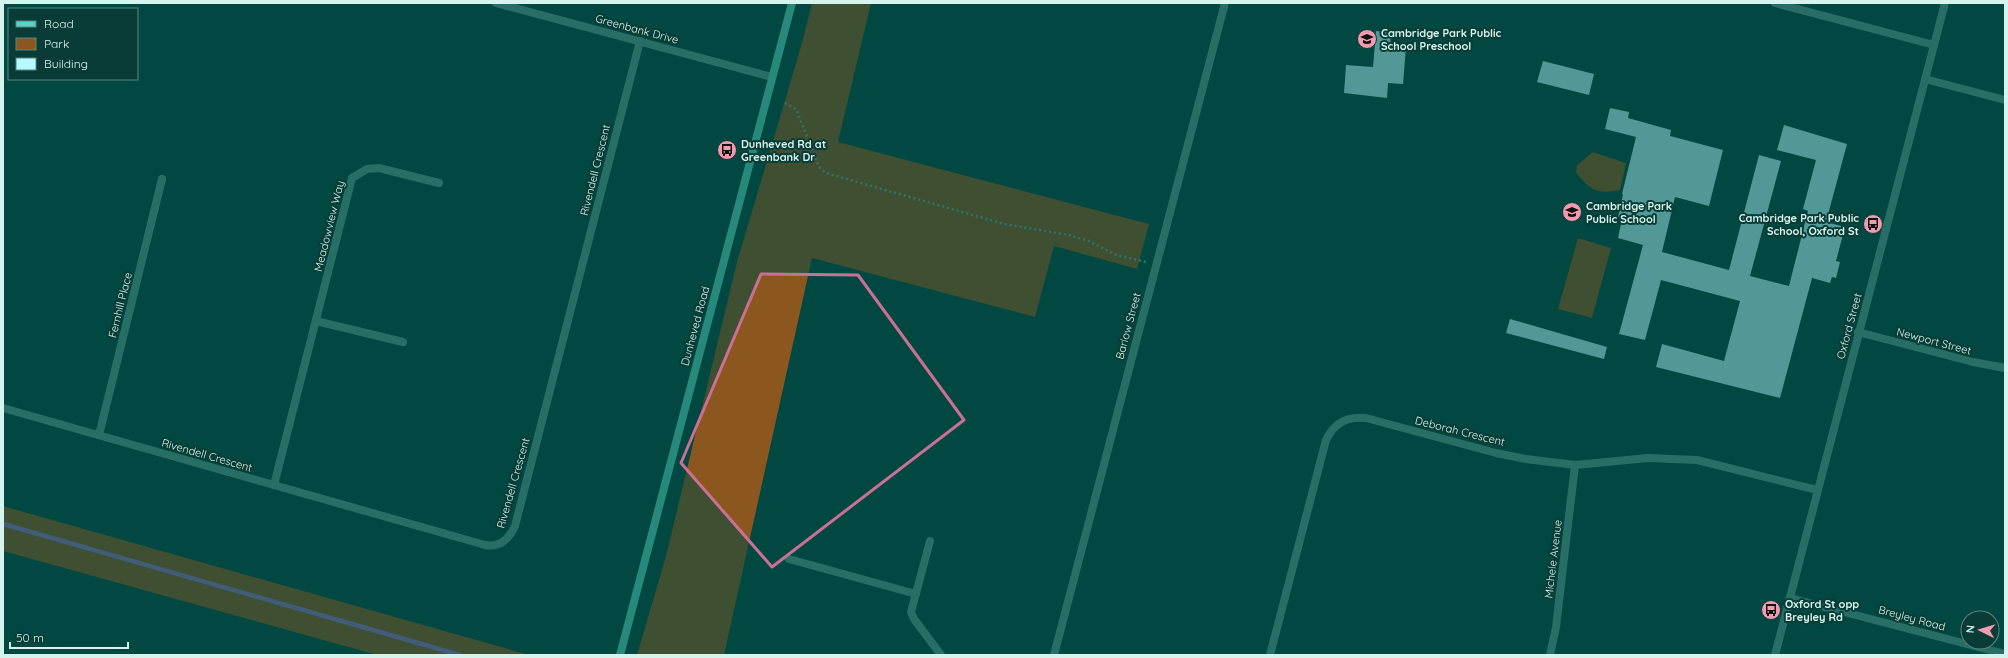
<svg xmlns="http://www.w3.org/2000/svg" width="2008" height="658" viewBox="0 0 2008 658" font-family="Quicksand,sans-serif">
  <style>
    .green { fill: #8c571f }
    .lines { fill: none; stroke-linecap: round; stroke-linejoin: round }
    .stream { stroke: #9076be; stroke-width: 4.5 }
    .building { fill: #b7f9ff }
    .path { stroke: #73a59f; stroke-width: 2.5; stroke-dasharray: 2 3; stroke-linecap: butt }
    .service { stroke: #579e93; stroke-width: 8 }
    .minor { stroke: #579e93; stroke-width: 8 }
    .tertiary { stroke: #579e93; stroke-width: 8 }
    .secondary { stroke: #5ad4c3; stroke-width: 8 }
    .marked { fill: none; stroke: #ca7096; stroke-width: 3; stroke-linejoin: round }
    .labels { text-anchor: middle; stroke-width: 4; stroke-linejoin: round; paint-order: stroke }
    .street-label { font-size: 11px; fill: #d5f4ee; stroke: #093c36 }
    .poi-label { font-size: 11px; font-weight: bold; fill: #d5f4ee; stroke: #093c36; text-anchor: start }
  </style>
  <rect width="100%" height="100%" fill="#004841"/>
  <!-- green -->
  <g class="green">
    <path d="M 812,3 L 871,3 L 838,142 L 1149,224 L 1137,269 L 1054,246 L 1035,317 L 812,258 L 724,655 L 637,655 L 666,556 L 737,262 L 802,43 Z"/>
    <path d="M 1593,152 L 1626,163 L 1620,190 C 1598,195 1589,190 1576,172 L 1577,165 Z"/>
    <path d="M 1578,238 L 1611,248 L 1592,318 L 1558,309 Z"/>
    <path d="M 3,506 L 529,655 L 377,655 L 3,551 Z"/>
  </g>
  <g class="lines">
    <!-- stream -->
    <path class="stream" d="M 3,524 L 460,655"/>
  </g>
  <!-- building -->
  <g class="building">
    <path d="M 1376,31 L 1391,32 L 1390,46 L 1406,47 L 1403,84 L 1388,83 L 1387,98 L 1344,93 L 1346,65 L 1373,67 Z"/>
    <path d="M 1543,61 L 1594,74 L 1589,95 L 1537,82 Z"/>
    <path d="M 1610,108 L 1629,112 L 1628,118 L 1671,130 L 1670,136 L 1723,150 L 1709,206 L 1675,197 L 1662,252 L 1729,270 L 1759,155 L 1781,161 L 1750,276 L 1789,286 L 1808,211 L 1803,209 L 1816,160 L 1777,150 L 1784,125 L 1847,144 L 1826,222 L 1845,227 L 1836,261 L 1840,262 L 1836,278 L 1832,277 L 1830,283 L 1812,278 L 1780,398 L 1656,367 L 1662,344 L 1724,361 L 1740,301 L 1661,280 L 1645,340 L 1619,334 L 1643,245 L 1618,238 L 1622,219 L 1618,217 L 1623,194 L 1622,194 L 1636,137 L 1605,129 Z"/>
    <path d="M 1510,319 L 1607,347 L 1604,359 L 1506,333 Z"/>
  </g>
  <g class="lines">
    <!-- path -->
    <path class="path" d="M 785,103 L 796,109 L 819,167 L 826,173 L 1004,224 L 1069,235 L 1089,241 L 1116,255 L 1146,262"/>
    <!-- service -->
    <g class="service">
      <path d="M 930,541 L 911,612 L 914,619 L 941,655"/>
      <path d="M 789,559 L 916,594"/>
    </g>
    <!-- minor -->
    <g class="minor">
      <path d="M 1775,3 L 1934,45"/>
      <path d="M 1925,79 L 2005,100"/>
      <path d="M 316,321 L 403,342"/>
      <path d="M 1858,332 L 1973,362 L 2005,368"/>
      <path d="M 3,408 L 485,545 C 500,548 509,539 515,526 L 640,41"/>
      <path d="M 99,435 L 162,179"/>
      <path d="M 274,485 L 352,178 L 367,169 L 379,168 L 439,183"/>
      <path d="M 1790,598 L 2005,654"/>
      <path d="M 1054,655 L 1225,3"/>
      <path d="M 1270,655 L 1326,440 C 1334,423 1348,416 1366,418 L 1496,453 L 1526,459 L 1575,465 L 1648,458 L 1697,460 L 1817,490"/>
      <path d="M 1550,655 L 1556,627 L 1575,465"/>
    </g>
    <!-- tertiary -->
    <g class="tertiary">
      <path d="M 496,3 L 772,77"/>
      <path d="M 1775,655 L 1945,3"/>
    </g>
    <!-- secondary -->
    <path class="secondary" d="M 620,655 L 792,3"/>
  </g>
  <!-- marked area -->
  <path d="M0 0H2008V658H0ZM 761,274 L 858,275 L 964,420 L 772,567 L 681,463 Z" fill="#004841" fill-opacity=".55" fill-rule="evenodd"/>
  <path class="marked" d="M 761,274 L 858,275 L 964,420 L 772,567 L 681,463 Z"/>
  <!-- icons -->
  <defs>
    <g id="school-disc" transform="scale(1)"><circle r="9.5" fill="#f29ab0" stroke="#093c36"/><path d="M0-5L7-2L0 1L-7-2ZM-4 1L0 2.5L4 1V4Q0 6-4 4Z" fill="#111"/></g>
    <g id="bus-disc" transform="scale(1)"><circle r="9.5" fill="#f29ab0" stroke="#093c36"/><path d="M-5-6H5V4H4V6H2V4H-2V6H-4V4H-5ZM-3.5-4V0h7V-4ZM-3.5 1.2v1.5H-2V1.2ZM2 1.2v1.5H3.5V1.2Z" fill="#111"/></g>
  </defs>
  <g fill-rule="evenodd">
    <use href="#school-disc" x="1367" y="39"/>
    <use href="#bus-disc" x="727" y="150"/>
    <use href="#school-disc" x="1572" y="212"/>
    <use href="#bus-disc" x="1873" y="224"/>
    <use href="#bus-disc" x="1771" y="610"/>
  </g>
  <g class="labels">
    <!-- street labels -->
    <g class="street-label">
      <text transform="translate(637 29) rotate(15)" y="4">Greenbank Drive</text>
      <text transform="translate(595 170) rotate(-76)" y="4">Rivendell Crescent</text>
      <text transform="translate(329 226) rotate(-76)" y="4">Meadowview Way</text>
      <text transform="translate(120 305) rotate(-76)" y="4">Fernhill Place</text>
      <text transform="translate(695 326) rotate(-75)" y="4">Dunheved Road</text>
      <text transform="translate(1128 326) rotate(-75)" y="4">Barlow Street</text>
      <text transform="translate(1849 326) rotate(-75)" y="4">Oxford Street</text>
      <text transform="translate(1934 341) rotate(15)" y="4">Newport Street</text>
      <text transform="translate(1460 431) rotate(14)" y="4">Deborah Crescent</text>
      <text transform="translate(207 455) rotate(16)" y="4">Rivendell Crescent</text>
      <text transform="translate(513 483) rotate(-74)" y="4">Rivendell Crescent</text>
      <text transform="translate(1553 559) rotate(-83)" y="4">Michele Avenue</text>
      <text transform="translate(1912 618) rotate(15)" y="4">Breyley Road</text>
    </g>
    <!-- poi labels -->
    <g class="poi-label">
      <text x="1381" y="37">Cambridge Park Public<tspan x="1381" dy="13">School Preschool</tspan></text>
      <text x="741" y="148">Dunheved Rd at<tspan x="741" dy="13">Greenbank Dr</tspan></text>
      <text x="1586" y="210">Cambridge Park<tspan x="1586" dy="13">Public School</tspan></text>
      <text x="1859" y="222" text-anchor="end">Cambridge Park Public<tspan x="1859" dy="13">School, Oxford St</tspan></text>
      <text x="1785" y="608">Oxford St opp<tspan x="1785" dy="13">Breyley Rd</tspan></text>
    </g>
  </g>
  <!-- border -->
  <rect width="2008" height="658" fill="none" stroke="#d5f4ee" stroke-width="8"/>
  <!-- legend -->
  <rect x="8" y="8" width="130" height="72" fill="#093c36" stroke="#5b8680"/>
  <rect x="16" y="21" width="20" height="6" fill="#5ad4c3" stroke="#5b8680"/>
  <text x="44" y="28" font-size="12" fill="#d5f4ee">Road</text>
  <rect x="16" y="38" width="20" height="12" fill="#8c571f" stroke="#5b8680"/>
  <text x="44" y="48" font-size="12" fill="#d5f4ee">Park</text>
  <rect x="16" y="58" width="20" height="12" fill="#b7f9ff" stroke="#5b8680"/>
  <text x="44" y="68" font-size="12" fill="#d5f4ee">Building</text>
  <!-- north arrow -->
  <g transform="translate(1980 630) rotate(275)"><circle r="19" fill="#093c36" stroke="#5b8680"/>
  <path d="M0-3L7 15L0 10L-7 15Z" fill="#f29ab0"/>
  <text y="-6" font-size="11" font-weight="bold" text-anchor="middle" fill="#d5f4ee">N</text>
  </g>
  <!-- scale -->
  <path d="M10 642v6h118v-6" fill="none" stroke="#d5f4ee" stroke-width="2"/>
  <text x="16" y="642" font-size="12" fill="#d5f4ee" stroke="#093c36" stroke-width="3" paint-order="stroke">50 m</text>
</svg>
